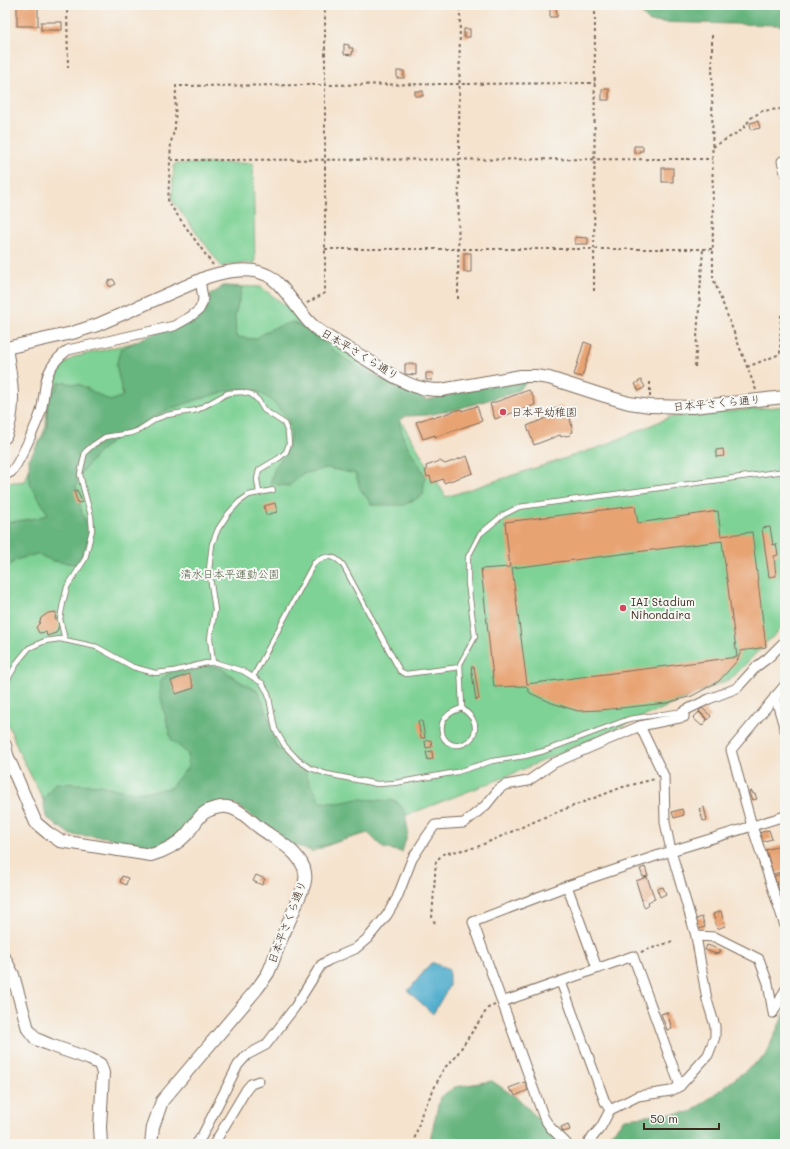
<svg xmlns="http://www.w3.org/2000/svg" width="790" height="1149" viewBox="0 0 790 1149" font-family="Mali,'Klee One',sans-serif">
  <style>
    .green { fill: #7ed295; stroke: #5c7e5a }
    .forest { fill: #66b47e; stroke: #506f4e }
    .water { fill: #4fadcd; stroke: #456c76 }
    .building { fill: #e8a372; fill-rule: evenodd }
    .lines { fill: none; stroke-linecap: round; stroke-linejoin: round }
    .service-casing { stroke: #7c6b5c; stroke-width: 6 }
    .minor-casing { stroke: #7c6b5c; stroke-width: 11 }
    .tertiary-casing { stroke: #7c6b5c; stroke-width: 14 }
    .path { stroke: #7c6b5c; stroke-width: 2; stroke-dasharray: 3 3; stroke-linecap: butt }
    .service { stroke: #fff; stroke-width: 4.5 }
    .minor { stroke: #fff; stroke-width: 9 }
    .tertiary { stroke: #fff; stroke-width: 12 }
    .poi-dot { fill: #d1495b; stroke: #f6f6f2; stroke-width: 1.5 }
    .labels { text-anchor: middle; stroke-width: 4; stroke-linejoin: round; paint-order: stroke }
    .street-label { font-size: 11px; fill: #3b2a1e; stroke: #f6f6f2 }
    .poi-label { font-size: 11px; fill: #3b2a1e; stroke: #f6f6f2; text-anchor: start }
    .park-label { font-size: 11px; fill: #4f5c42; stroke: #f6f6f2 }
  </style>
  <rect width="100%" height="100%" fill="#f6f6f2"/>
  <filter id="ink" filterUnits="userSpaceOnUse"><feTurbulence type="fractalNoise" baseFrequency=".025" numOctaves="2"/><feDisplacementMap in="SourceGraphic" scale="8" xChannelSelector="R" yChannelSelector="G"/><feConvolveMatrix kernelMatrix="1 2 1 2 8 2 1 2 1" color-interpolation-filters="sRGB"/></filter>
  <filter id="wash" filterUnits="userSpaceOnUse"><feTurbulence type="fractalNoise" baseFrequency=".012" numOctaves="4" result="noise"/><feDisplacementMap in="SourceGraphic" scale="16" xChannelSelector="R" yChannelSelector="G"/><feGaussianBlur stdDeviation="0.9" result="paint"/><feColorMatrix in="noise" values="0 0 0 0 0 0 0 0 0 0 0 0 0 0 0 0 0 1.4 0 .05"/><feComposite in="paint" operator="in"/></filter>
  <g filter="url(#wash)">
    <rect width="100%" height="100%" fill="#f5e3ce"/>
    <!-- green -->
    <g class="green">
      <path d="M 253,163 L 255,263 L 230,264 L 222,267 L 172,200 L 174,164 Z"/>
      <path d="M 222,286 L 261,287 L 396,390 L 398,416 L 446,497 L 603,446 L 670,417 L 785,406 L 785,625 L 765,644 L 766,647 L 761,648 L 732,678 L 503,778 L 311,852 L 254,801 L 201,797 L 148,839 L 57,827 L 19,752 L 9,726 L 5,725 L 5,483 L 25,481 L 46,426 L 47,377 L 74,357 L 189,329 L 209,307 Z"/>
    </g>
    <!-- forest -->
    <g class="forest">
      <path d="M 633,5 L 785,5 L 785,28 L 778,25 L 650,22 Z"/>
      <path d="M 225,286 L 242,288 L 235,315 L 236,337 L 255,339 L 271,329 L 292,322 L 305,329 L 345,359 L 368,373 L 427,400 L 519,379 L 527,382 L 516,392 L 457,409 L 428,415 L 406,416 L 399,421 L 404,440 L 425,475 L 423,495 L 404,505 L 372,505 L 360,489 L 356,474 L 327,468 L 302,474 L 289,486 L 270,484 L 275,467 L 285,454 L 291,435 L 288,419 L 270,399 L 253,389 L 234,389 L 196,400 L 165,411 L 117,437 L 98,453 L 77,478 L 76,487 L 82,513 L 91,533 L 82,554 L 75,564 L 53,561 L 37,554 L 16,560 L 5,569 L 5,523 C 19,520 35,520 48,514 L 30,484 L 29,459 L 47,429 L 48,402 L 60,382 L 81,385 L 110,401 L 123,396 L 116,365 L 121,349 L 145,337 L 184,324 L 204,308 L 208,296 Z"/>
      <path d="M 194,665 L 219,667 L 241,682 L 258,691 L 269,718 L 276,747 L 302,764 L 310,783 L 321,802 L 338,803 L 358,799 L 396,801 L 405,811 L 408,832 L 402,852 L 383,848 L 368,833 L 308,850 L 289,843 L 235,804 L 184,829 L 164,846 L 139,846 L 106,837 L 71,835 L 46,817 L 43,800 L 55,783 L 99,785 L 126,791 L 145,792 L 170,788 L 188,767 L 188,754 L 171,739 L 160,694 L 160,681 L 172,670 Z"/>
      <path d="M 785,1012 L 785,1144 L 602,1144 L 625,1118 L 691,1112 L 765,1056 Z"/>
      <path d="M 492,1081 L 520,1100 L 562,1144 L 429,1144 L 440,1097 L 455,1087 Z"/>
    </g>
    <!-- water -->
    <path class="water" d="M 431,963 L 434,963 L 449,970 L 449,986 L 433,1014 L 408,991 Z"/>
    <g id="blocks">
      <!-- building -->
      <g class="building">
        <rect x="17" y="5" width="21" height="21"/>
        <path d="M 556,5 L 557,17 L 550,17 L 550,6 Z"/>
        <rect x="41" y="22" width="21" height="8"/>
        <rect x="464" y="29" width="6" height="8"/>
        <path d="M 344,44 L 349,45 L 349,48 L 353,48 L 352,55 L 344,54 Z"/>
        <rect x="397" y="71" width="7" height="7"/>
        <rect x="602" y="89" width="7" height="11"/>
        <rect x="415" y="91" width="8" height="5"/>
        <path d="M 758,121 L 760,128 L 751,130 L 750,123 Z"/>
        <path d="M 634,146 L 643,146 L 643,151 L 639,151 L 639,153 L 634,153 Z"/>
        <rect x="662" y="168" width="11" height="14"/>
        <path d="M 575,237 L 588,238 L 588,244 L 575,244 Z"/>
        <rect x="464" y="253" width="7" height="19"/>
        <path d="M 113,279 L 116,284 L 110,287 L 107,282 Z"/>
        <path d="M 584,342 L 592,345 L 582,377 L 574,375 Z"/>
        <path d="M 405,364 L 416,364 L 416,375 L 405,374 Z"/>
        <path d="M 426,373 L 433,373 L 432,380 L 426,380 Z"/>
        <path d="M 641,380 L 645,387 L 639,391 L 635,384 Z"/>
        <path d="M 529,390 L 534,398 L 535,405 L 495,419 L 490,404 Z"/>
        <path d="M 477,406 L 482,421 L 435,437 L 435,435 L 423,439 L 416,422 L 433,416 L 433,418 L 461,409 L 462,411 Z"/>
        <path d="M 561,406 L 570,418 L 573,432 L 570,433 L 571,435 L 566,436 L 565,435 L 561,437 L 560,435 L 534,445 L 527,426 L 553,415 L 551,410 Z"/>
        <path d="M 723,449 L 724,456 L 716,457 L 716,450 Z"/>
        <path d="M 467,456 L 473,473 L 444,483 L 443,479 L 432,483 L 430,476 L 427,477 L 425,471 L 427,470 L 426,466 L 440,461 L 445,464 Z"/>
        <path d="M 77,490 L 82,502 L 78,503 L 74,491 Z"/>
        <path d="M 275,503 L 277,512 L 266,515 L 264,506 Z"/>
        <path d="M 635,506 L 638,523 L 718,511 L 721,536 L 752,532 L 766,647 L 741,651 L 737,661 L 719,681 L 692,696 L 667,703 L 601,710 L 578,711 L 552,703 L 530,693 L 526,686 L 494,687 L 481,569 L 510,567 L 505,522 ZM 722,541 L 737,657 L 527,684 L 512,568 Z"/>
        <path d="M 770,527 L 773,545 L 776,544 L 778,555 L 774,556 L 776,576 L 769,577 L 762,528 Z"/>
        <path d="M 56,612 L 55,619 L 58,619 L 59,626 L 56,633 L 47,636 L 46,632 L 39,633 L 36,627 L 39,624 L 41,618 L 48,613 Z"/>
        <path d="M 471,667 L 474,667 L 479,699 L 476,700 Z"/>
        <path d="M 189,674 L 194,688 L 176,694 L 171,681 Z"/>
        <path d="M 702,708 L 711,716 L 708,720 L 699,711 Z"/>
        <path d="M 699,712 L 707,720 L 702,726 L 693,718 Z"/>
        <path d="M 418,721 L 422,721 L 425,738 L 421,738 Z"/>
        <path d="M 431,740 L 432,747 L 426,748 L 425,741 Z"/>
        <path d="M 432,751 L 433,759 L 428,760 L 426,752 Z"/>
        <path d="M 752,791 L 753,794 L 755,794 L 757,799 L 752,800 L 749,792 Z"/>
        <path d="M 704,807 L 707,820 L 703,821 L 699,809 Z"/>
        <path d="M 682,809 L 684,815 L 674,818 L 672,812 Z"/>
        <path d="M 769,830 L 772,839 L 761,842 L 759,833 Z"/>
        <path d="M 785,844 L 785,871 L 773,874 L 766,850 Z"/>
        <path d="M 645,867 L 648,876 L 643,877 L 640,869 Z"/>
        <path d="M 785,873 L 785,909 L 774,876 Z"/>
        <path d="M 256,875 L 265,879 L 262,885 L 253,881 Z"/>
        <path d="M 122,876 L 128,878 L 126,885 L 120,882 Z"/>
        <path d="M 647,877 L 655,899 L 648,902 L 649,905 L 644,907 L 636,881 Z"/>
        <path d="M 663,887 L 666,894 L 660,897 L 657,889 Z"/>
        <path d="M 721,911 L 725,926 L 717,929 L 713,914 Z"/>
        <path d="M 702,917 L 705,927 L 699,929 L 696,919 Z"/>
        <path d="M 707,945 L 721,950 L 719,954 L 717,953 L 716,954 L 705,950 Z"/>
        <path d="M 667,1012 L 672,1029 L 667,1030 L 661,1014 Z"/>
        <path d="M 525,1082 L 528,1090 L 515,1096 L 513,1091 L 511,1092 L 509,1088 Z"/>
        <path d="M 568,1124 L 570,1130 L 563,1132 L 561,1127 Z"/>
      </g>
    </g>
  </g>
  <g filter="url(#ink)">
    <use href="#blocks" fill-opacity="0" stroke="#7c6b5c" stroke-width="1"/>
    <g class="lines">
      <!-- service casing -->
      <g class="service-casing">
        <g id="service">
          <path d="M 65,640 L 60,619 L 63,603 L 67,587 L 85,559 L 92,530 L 91,516 L 83,487 L 80,474 L 85,452 L 93,445 L 105,437 L 131,433 L 139,430 L 156,419 L 167,415 L 197,410 L 228,393 L 242,392 L 251,394 L 258,400 L 264,410 L 284,423 L 288,433 L 289,444 L 286,452 L 279,458 L 259,470 L 257,479 L 259,493"/>
          <path d="M 213,663 L 210,638 L 215,610 L 209,570 L 212,544 L 218,529 L 228,514 L 239,502 L 249,495 L 273,490"/>
          <path d="M 253,677 L 314,563 C 325,555 334,554 343,565 L 400,671 L 406,674 L 460,667"/>
          <path d="M 5,684 L 19,660 L 29,648 L 45,641 L 60,639 L 97,647 L 133,667 L 155,673 L 174,671 L 206,663 L 217,663 L 243,671 L 262,683 L 268,693 L 275,729 L 285,746 L 298,760 L 310,768 L 327,774 L 377,784 L 395,783 L 457,772 L 492,761 L 525,756 L 544,751 L 629,719 L 684,711"/>
          <path d="M 462,708 C 457,710 451,712 448,715 C 439,722 439,739 451,744 C 459,748 471,742 474,734 C 478,721 470,715 462,708 L 460,664 L 475,637 L 468,583 L 468,557 L 480,534 L 503,515 L 519,507 L 785,471"/>
        </g>
      </g>
      <!-- minor casing -->
      <g class="minor-casing">
        <g id="minor">
          <path d="M 782,161 L 785,173"/>
          <path d="M 5,475 C 7,474 9,473 11,472 C 18,466 38,421 41,411 C 45,397 43,381 51,368 C 55,361 61,355 68,350 L 174,326 L 190,317 L 199,310 L 202,304 L 203,298 L 200,280"/>
          <path d="M 785,685 L 731,750 L 752,826 L 785,926"/>
          <path d="M 775,696 L 785,730"/>
          <path d="M 567,886 L 597,968"/>
          <path d="M 696,936 L 715,937 L 759,959 L 768,983 L 773,1013 L 785,990"/>
          <path d="M 561,982 L 605,1102 L 610,1110"/>
          <path d="M 502,1002 L 633,956 L 680,1086"/>
          <path d="M 196,1144 L 202,1136 L 238,1065 L 247,1055 L 266,1045 L 295,1007 L 321,965 L 329,960 L 355,949 L 368,938 L 387,915 L 397,898 L 412,859 L 427,836 L 435,825 L 464,823 L 486,805 L 499,789 L 505,785 L 528,781 L 554,763 L 640,726 L 684,717 L 684,711 L 709,699 L 737,688 L 756,667 L 768,658 L 785,641"/>
          <path d="M 214,1144 L 246,1090 L 251,1084 L 259,1081"/>
          <path d="M 567,1144 L 550,1127 L 544,1118 L 473,922 L 567,886 L 671,851 L 785,816"/>
          <path d="M 587,1144 L 601,1127 L 610,1110 L 638,1096 L 671,1091 L 680,1086 L 708,1055 L 715,1037 L 715,1026 L 707,1000 L 696,936 L 671,851 L 665,822 L 664,776 L 640,726"/>
        </g>
      </g>
      <!-- tertiary casing -->
      <g class="tertiary-casing">
        <g id="tertiary">
          <path d="M 5,437 C 17,408 11,378 6,348 L 72,333 L 97,325 L 207,277 C 226,271 249,266 267,275 C 282,282 297,310 310,323 C 324,337 344,346 361,356 C 378,366 395,379 414,386 C 423,389 432,390 441,390 L 521,376 L 535,376 L 549,378 L 605,396 L 629,403 L 650,406 L 693,407 L 785,397"/>
          <path d="M 5,745 L 7,755 L 36,823 L 48,833 L 60,841 L 151,855 C 165,851 177,845 187,834 C 199,819 200,810 221,807 C 237,805 249,820 260,828 C 275,839 296,849 304,868 C 305,872 306,877 305,880 C 305,885 302,890 300,895 C 294,911 287,926 280,942 C 276,952 273,963 268,973 C 264,979 260,985 256,990 L 162,1101 L 153,1127 L 151,1144"/>
          <path d="M 5,959 L 13,975 L 28,1029 L 36,1039 L 50,1045 L 90,1059 L 100,1064 L 103,1073 L 100,1127 L 101,1144"/>
        </g>
      </g>
      <!-- path -->
      <g class="path">
        <path d="M 67,5 L 68,68"/>
        <path d="M 5,18 L 5,53"/>
        <path d="M 712,35 L 713,278 L 756,390"/>
        <path d="M 713,147 L 742,130 L 751,118 L 762,111 L 780,109"/>
        <path d="M 171,160 L 713,159"/>
        <path d="M 5,246 L 6,337"/>
        <path d="M 325,249 L 713,249"/>
        <path d="M 213,265 L 168,202 L 171,142 L 175,128 L 176,86 L 595,83"/>
        <path d="M 594,291 L 595,5"/>
        <path d="M 458,299 L 460,5"/>
        <path d="M 307,303 L 325,293 L 325,5"/>
        <path d="M 695,367 L 703,249"/>
        <path d="M 747,367 L 780,354 L 781,315"/>
        <path d="M 650,397 L 650,382"/>
        <path d="M 435,923 L 432,918 L 436,861 L 443,854 L 477,847 L 547,816 L 623,787 L 655,779"/>
        <path d="M 641,952 L 673,941"/>
        <path d="M 413,1144 L 422,1113 L 444,1068 L 454,1059 L 488,1008 L 495,1005"/>
      </g>
      <!-- service -->
      <use href="#service" class="service"/>
      <!-- minor -->
      <use href="#minor" class="minor"/>
      <!-- tertiary -->
      <use href="#tertiary" class="tertiary"/>
    </g>
  </g>
  <!-- markers -->
  <g class="poi-dot">
    <circle cx="503" cy="412" r="4"/>
    <circle cx="623" cy="608" r="4"/>
  </g>
  <g class="labels">
    <!-- street labels -->
    <g class="street-label">
      <text transform="translate(360 354) rotate(31)" y="4">日本平さくら通り</text>
      <text transform="translate(717 403) rotate(-5)" y="4">日本平さくら通り</text>
      <text transform="translate(287 922) rotate(-69)" y="4">日本平さくら通り</text>
    </g>
    <!-- poi labels -->
    <g class="poi-label">
      <text x="511" y="416">日本平幼稚園</text>
      <text x="631" y="606">IAI Stadium<tspan x="631" dy="13">Nihondaira</tspan></text>
    </g>
    <!-- park labels -->
    <g class="park-label">
      <text x="230" y="578">清水日本平運動公園</text>
    </g>
  </g>
  <!-- margin -->
  <rect width="790" height="1149" fill="none" stroke="#f6f6f2" stroke-width="20"/>
  <!-- scale -->
  <path d="M644 1123v6h75v-6" fill="none" stroke="#3b2a1e" stroke-width="2"/>
  <text x="650" y="1123" font-size="12" fill="#3b2a1e" stroke="#f6f6f2" stroke-width="3" paint-order="stroke">50 m</text>
</svg>
